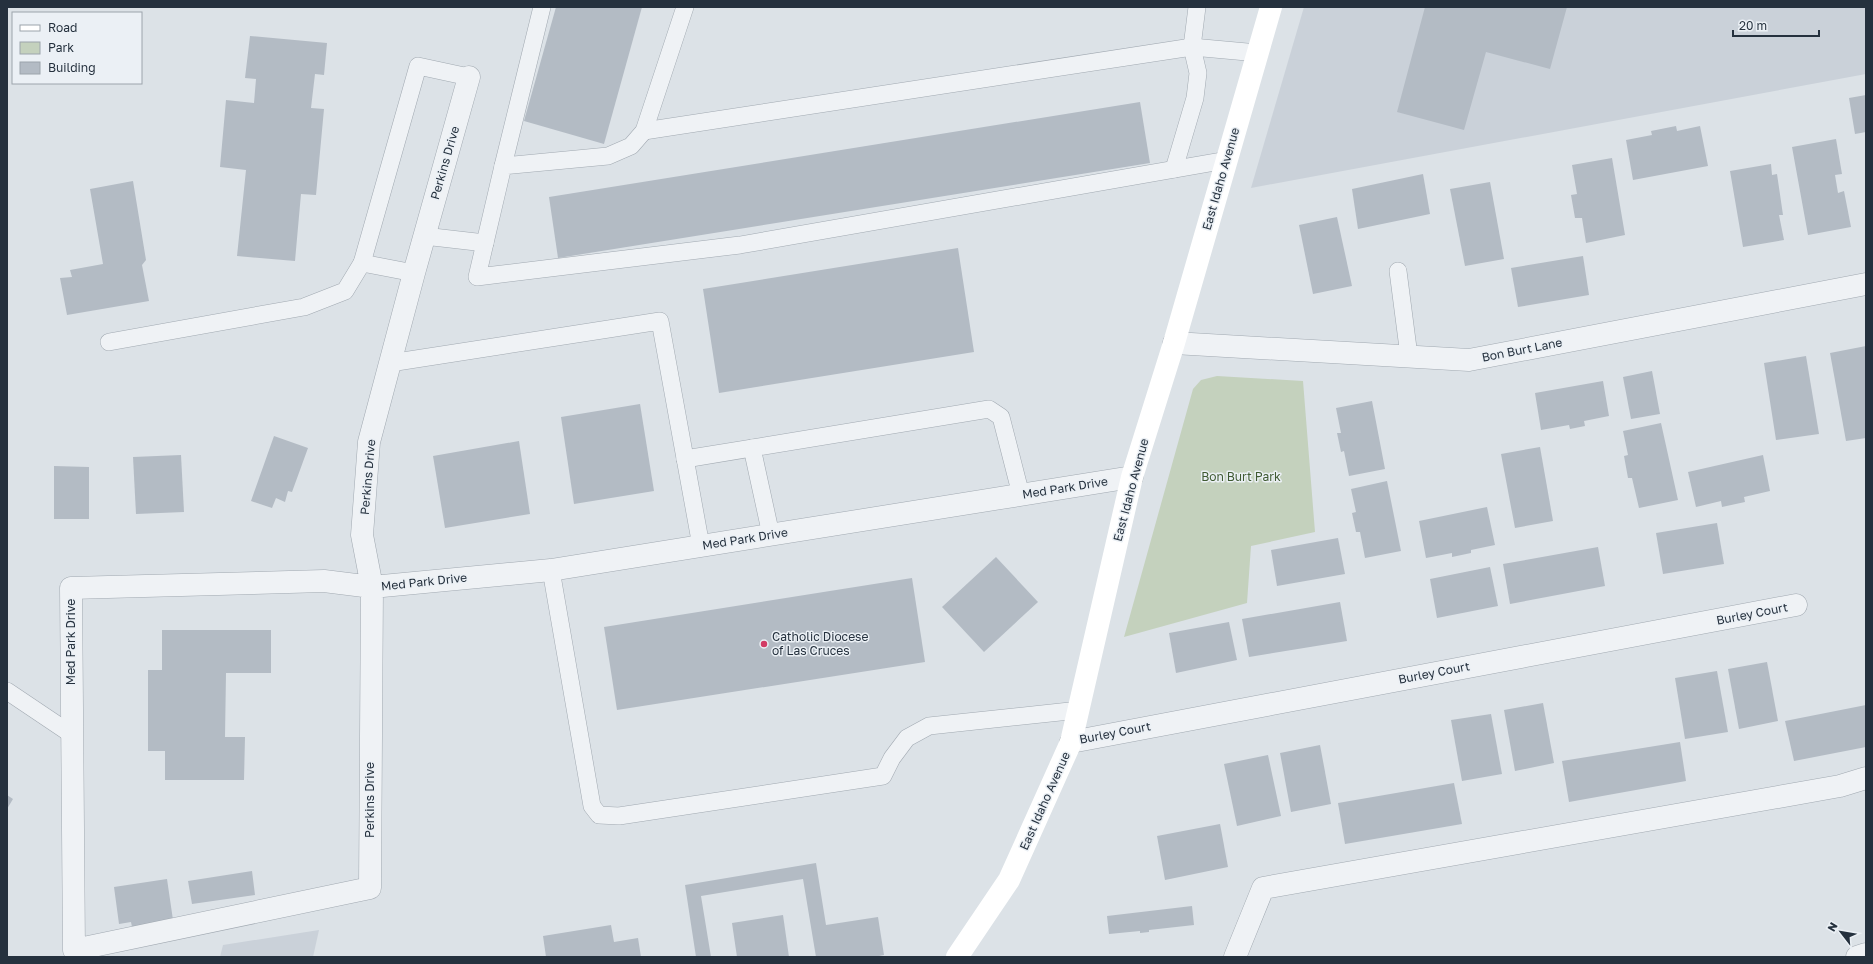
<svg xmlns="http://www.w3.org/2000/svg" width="1873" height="964" viewBox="0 0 1873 964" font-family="'Golos Text',sans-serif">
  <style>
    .built { fill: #cad1d9 }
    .green { fill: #c4d1bd }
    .building { fill: #b3bbc4 }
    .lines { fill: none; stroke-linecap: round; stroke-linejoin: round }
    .lane-casing { stroke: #a1a9b1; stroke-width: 18 }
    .street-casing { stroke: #a1a9b1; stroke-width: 23 }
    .lane { stroke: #eff2f5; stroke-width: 17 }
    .street { stroke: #eff2f5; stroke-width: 22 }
    .secondary { stroke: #fff; stroke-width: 22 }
    .poi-dot { fill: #d23a64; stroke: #ebf0f5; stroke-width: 1.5 }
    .labels { text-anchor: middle; stroke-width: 3; stroke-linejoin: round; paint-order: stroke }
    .street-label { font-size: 12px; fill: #25313e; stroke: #ebf0f5 }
    .park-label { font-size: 12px; fill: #3f5a32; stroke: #ebf0f5 }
    .poi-label { font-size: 12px; fill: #25313e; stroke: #ebf0f5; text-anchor: start }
  </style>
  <rect width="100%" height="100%" fill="#dce2e7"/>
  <!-- built -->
  <g class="built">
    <path d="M 1304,7 L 1866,7 L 1866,74 L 1251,188 Z"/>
    <path d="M 319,930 L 313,957 L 220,957 L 223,945 Z"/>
  </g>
  <!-- green -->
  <path class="green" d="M 1217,376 L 1303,381 L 1315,532 L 1251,546 L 1247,603 L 1124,637 L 1193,389 L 1201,380 Z"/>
  <!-- building -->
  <g class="building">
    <path d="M 556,7 L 642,7 L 604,144 L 524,121 Z"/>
    <path d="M 1425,7 L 1567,7 L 1550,69 L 1486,52 L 1464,130 L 1397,112 Z"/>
    <path d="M 250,36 L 327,43 L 324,75 L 315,74 L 311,108 L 324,109 L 316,195 L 301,194 L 295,261 L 237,256 L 246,170 L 220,167 L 226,100 L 254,103 L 256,79 L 245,78 Z"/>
    <path d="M 1866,95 L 1866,132 L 1855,134 L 1849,98 Z"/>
    <path d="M 1140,102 L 1150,163 L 558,258 L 549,197 Z"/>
    <path d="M 1676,126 L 1677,131 L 1700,126 L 1708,166 L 1633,180 L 1626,140 L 1652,135 L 1651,131 Z"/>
    <path d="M 1836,139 L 1842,174 L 1835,175 L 1838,193 L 1844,191 L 1851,227 L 1808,235 L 1792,147 Z"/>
    <path d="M 1612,158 L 1625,235 L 1586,243 L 1582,218 L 1575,218 L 1571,195 L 1577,194 L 1572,165 Z"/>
    <path d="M 1771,164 L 1772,175 L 1777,174 L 1783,215 L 1779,215 L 1784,240 L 1743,247 L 1730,171 Z"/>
    <path d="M 1423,174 L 1430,214 L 1358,229 L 1352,189 Z"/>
    <path d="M 133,181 L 146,260 L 142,265 L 149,301 L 67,315 L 60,278 L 72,277 L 70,270 L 103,264 L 90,189 Z"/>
    <path d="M 1490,182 L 1504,259 L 1465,266 L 1450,189 Z"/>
    <path d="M 1337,217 L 1352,286 L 1313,294 L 1299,225 Z"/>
    <path d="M 958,248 L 974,352 L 719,393 L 703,289 Z"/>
    <path d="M 1583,256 L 1589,295 L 1518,307 L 1511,268 Z"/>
    <path d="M 1866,346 L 1866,438 L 1846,441 L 1830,353 Z"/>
    <path d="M 1806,356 L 1819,434 L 1776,440 L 1764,363 Z"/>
    <path d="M 1652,371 L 1660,414 L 1631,419 L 1623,377 Z"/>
    <path d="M 1603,381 L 1609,416 L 1584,421 L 1585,426 L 1570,429 L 1569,425 L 1541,430 L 1535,393 Z"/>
    <path d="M 1372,401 L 1385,469 L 1349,476 L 1344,451 L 1341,452 L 1337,433 L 1341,433 L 1336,408 Z"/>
    <path d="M 640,404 L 654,491 L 574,504 L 561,417 Z"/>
    <path d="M 1661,423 L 1678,500 L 1639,508 L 1632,478 L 1628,478 L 1624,456 L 1628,455 L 1623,431 Z"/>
    <path d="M 274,436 L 308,448 L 292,492 L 288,491 L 285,502 L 276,498 L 272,508 L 251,501 Z"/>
    <path d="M 519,441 L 530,514 L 445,528 L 433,456 Z"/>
    <path d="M 1540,447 L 1553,521 L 1515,528 L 1501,454 Z"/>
    <path d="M 181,455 L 184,512 L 136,514 L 133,457 Z"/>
    <path d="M 1763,455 L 1770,491 L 1744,497 L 1745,502 L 1722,507 L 1721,501 L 1696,507 L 1688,472 Z"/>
    <path d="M 54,466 L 89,467 L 89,519 L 54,519 Z"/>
    <path d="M 1387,481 L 1401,551 L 1365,558 L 1360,532 L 1356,532 L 1352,513 L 1356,512 L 1351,489 Z"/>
    <path d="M 1487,507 L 1495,545 L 1471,550 L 1471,553 L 1452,557 L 1452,553 L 1426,558 L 1419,521 Z"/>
    <path d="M 1717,523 L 1724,564 L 1663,574 L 1656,533 Z"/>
    <path d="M 1338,538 L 1345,574 L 1277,586 L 1271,550 Z"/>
    <path d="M 1598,547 L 1605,586 L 1510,604 L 1503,564 Z"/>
    <path d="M 996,557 L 1038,602 L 984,652 L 942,607 Z"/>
    <path d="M 1490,567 L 1498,606 L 1437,618 L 1430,579 Z"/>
    <path d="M 912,578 L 925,662 L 617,710 L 604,627 Z"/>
    <path d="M 1340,602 L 1347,641 L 1249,657 L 1242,619 Z"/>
    <path d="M 1229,622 L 1237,660 L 1176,673 L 1169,633 Z"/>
    <path d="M 162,630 L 271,630 L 271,673 L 226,673 L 225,737 L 245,737 L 244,780 L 165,780 L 165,751 L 148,751 L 148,670 L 162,670 Z"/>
    <path d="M 1767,662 L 1778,721 L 1739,729 L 1728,669 Z"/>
    <path d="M 1717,671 L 1728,732 L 1685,739 L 1675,678 Z"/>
    <path d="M 1543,703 L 1554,763 L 1515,771 L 1504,710 Z"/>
    <path d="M 1866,705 L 1866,747 L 1794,761 L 1785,721 Z"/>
    <path d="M 1491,714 L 1502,774 L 1462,781 L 1451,720 Z"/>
    <path d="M 1680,742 L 1686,781 L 1569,802 L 1562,761 Z"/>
    <path d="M 1320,745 L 1331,804 L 1291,812 L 1280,753 Z"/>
    <path d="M 1268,755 L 1281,816 L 1237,826 L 1224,764 Z"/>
    <path d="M 1454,783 L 1462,824 L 1345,844 L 1338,803 Z"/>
    <path d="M 7,795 L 13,799 L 7,809 Z"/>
    <path d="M 1220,824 L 1228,867 L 1165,880 L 1157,836 Z"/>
    <path d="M 816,863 L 826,925 L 878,917 L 884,955 L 874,957 L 816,957 L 803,879 L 701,896 L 711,957 L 696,957 L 685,885 Z"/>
    <path d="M 252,871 L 255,895 L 192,904 L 188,881 Z"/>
    <path d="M 167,879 L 173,920 L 132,927 L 131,922 L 119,924 L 114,887 Z"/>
    <path d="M 1192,906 L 1194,925 L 1149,930 L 1149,932 L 1140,933 L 1140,931 L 1109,934 L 1107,916 Z"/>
    <path d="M 783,915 L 789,957 L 737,957 L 732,923 Z"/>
    <path d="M 611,925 L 614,942 L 638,938 L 641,957 L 546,957 L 543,936 Z"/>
  </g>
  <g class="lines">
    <!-- lane casing -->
    <g class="lane-casing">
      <g id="lane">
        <path d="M 685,7 L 644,131 L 631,146 L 608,156 L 503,166 L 477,277 L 740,245 L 1227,160"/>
        <path d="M 644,131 L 1192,47 L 1258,53"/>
        <path d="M 503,166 L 542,7"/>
        <path d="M 1174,169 L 1195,98 L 1198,73 L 1192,47 L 1197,7"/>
        <path d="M 424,236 L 485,243"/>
        <path d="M 1398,271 L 1409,356"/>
        <path d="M 414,273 L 362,263 L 418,66 L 469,77"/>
        <path d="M 109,342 L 304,307 L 345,291 L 362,263"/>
        <path d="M 390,363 L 660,321 L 701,546"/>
        <path d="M 752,448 L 771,535"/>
        <path d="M 685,459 L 989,409 L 1001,417 L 1021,495"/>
        <path d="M 551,570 L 592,806 L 599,815 L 619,816 L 883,776 L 892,758 L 907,738 L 929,726 L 1079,710"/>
        <path d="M 7,691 L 71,734"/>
      </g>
    </g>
    <!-- street casing -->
    <g class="street-casing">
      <g id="street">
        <path d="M 469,77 L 414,273 L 369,442 L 362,535 L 372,587 L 370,888 L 74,950 L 71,588 L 324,581 L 372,587 L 551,570 L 1132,477"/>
        <path d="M 1174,343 L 1469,360 L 1866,284"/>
        <path d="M 1071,742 L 1796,605"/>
        <path d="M 1235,957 L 1263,888 L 1840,786 L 1866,778"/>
        <path d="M 1857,957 L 1866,954"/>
      </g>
    </g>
    <!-- lane -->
    <use href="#lane" class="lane"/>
    <!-- street -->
    <use href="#street" class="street"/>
    <!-- secondary -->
    <path class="secondary" d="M 957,957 L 1009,880 L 1071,742 L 1132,477 L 1174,343 L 1271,7"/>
  </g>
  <!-- markers -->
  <circle class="poi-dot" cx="764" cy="644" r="4"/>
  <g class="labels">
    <!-- street labels -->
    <g class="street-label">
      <text transform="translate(445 163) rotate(-74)" y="4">Perkins Drive</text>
      <text transform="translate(1221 179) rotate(-74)" y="4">East Idaho Avenue</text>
      <text transform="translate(1522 350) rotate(-11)" y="4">Bon Burt Lane</text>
      <text transform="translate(368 477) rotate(-85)" y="4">Perkins Drive</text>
      <text transform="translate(1065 488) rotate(-9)" y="4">Med Park Drive</text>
      <text transform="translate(1131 490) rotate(-75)" y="4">East Idaho Avenue</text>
      <text transform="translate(745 539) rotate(-9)" y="4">Med Park Drive</text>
      <text transform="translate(424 582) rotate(-6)" y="4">Med Park Drive</text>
      <text transform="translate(1752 614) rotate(-11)" y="4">Burley Court</text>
      <text transform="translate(71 642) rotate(-90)" y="4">Med Park Drive</text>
      <text transform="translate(1434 673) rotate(-11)" y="4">Burley Court</text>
      <text transform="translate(1115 733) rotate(-11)" y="4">Burley Court</text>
      <text transform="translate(370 800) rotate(-90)" y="4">Perkins Drive</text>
      <text transform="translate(1045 801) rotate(-66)" y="4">East Idaho Avenue</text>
    </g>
    <!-- park labels -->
    <g class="park-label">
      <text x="1241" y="481">Bon Burt Park</text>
    </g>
    <!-- poi labels -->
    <g class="poi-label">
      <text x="772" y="641">Catholic Diocese<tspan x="772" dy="14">of Las Cruces</tspan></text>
    </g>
  </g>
  <!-- border -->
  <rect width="1873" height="964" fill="none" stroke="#25313e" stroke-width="16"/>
  <!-- legend -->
  <rect x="12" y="12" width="130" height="72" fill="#ebf0f5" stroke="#9ca4ac"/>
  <rect x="20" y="25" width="20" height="6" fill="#ffffff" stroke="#9ca4ac"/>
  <text x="48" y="32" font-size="12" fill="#25313e">Road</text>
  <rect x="20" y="42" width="20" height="12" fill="#c4d1bd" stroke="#9ca4ac"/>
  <text x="48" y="52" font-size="12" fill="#25313e">Park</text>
  <rect x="20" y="62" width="20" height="12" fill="#b3bbc4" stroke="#9ca4ac"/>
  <text x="48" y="72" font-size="12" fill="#25313e">Building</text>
  <!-- north arrow -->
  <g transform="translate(1841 932) rotate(301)" stroke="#ebf0f5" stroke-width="3" paint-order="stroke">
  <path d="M0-3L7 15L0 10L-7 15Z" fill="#25313e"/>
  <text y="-6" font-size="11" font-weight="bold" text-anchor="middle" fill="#25313e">N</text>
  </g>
  <!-- scale -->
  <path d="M1733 30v6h86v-6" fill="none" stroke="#25313e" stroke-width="2"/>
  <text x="1739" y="30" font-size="12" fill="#25313e" stroke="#ebf0f5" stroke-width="3" paint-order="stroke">20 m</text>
</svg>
